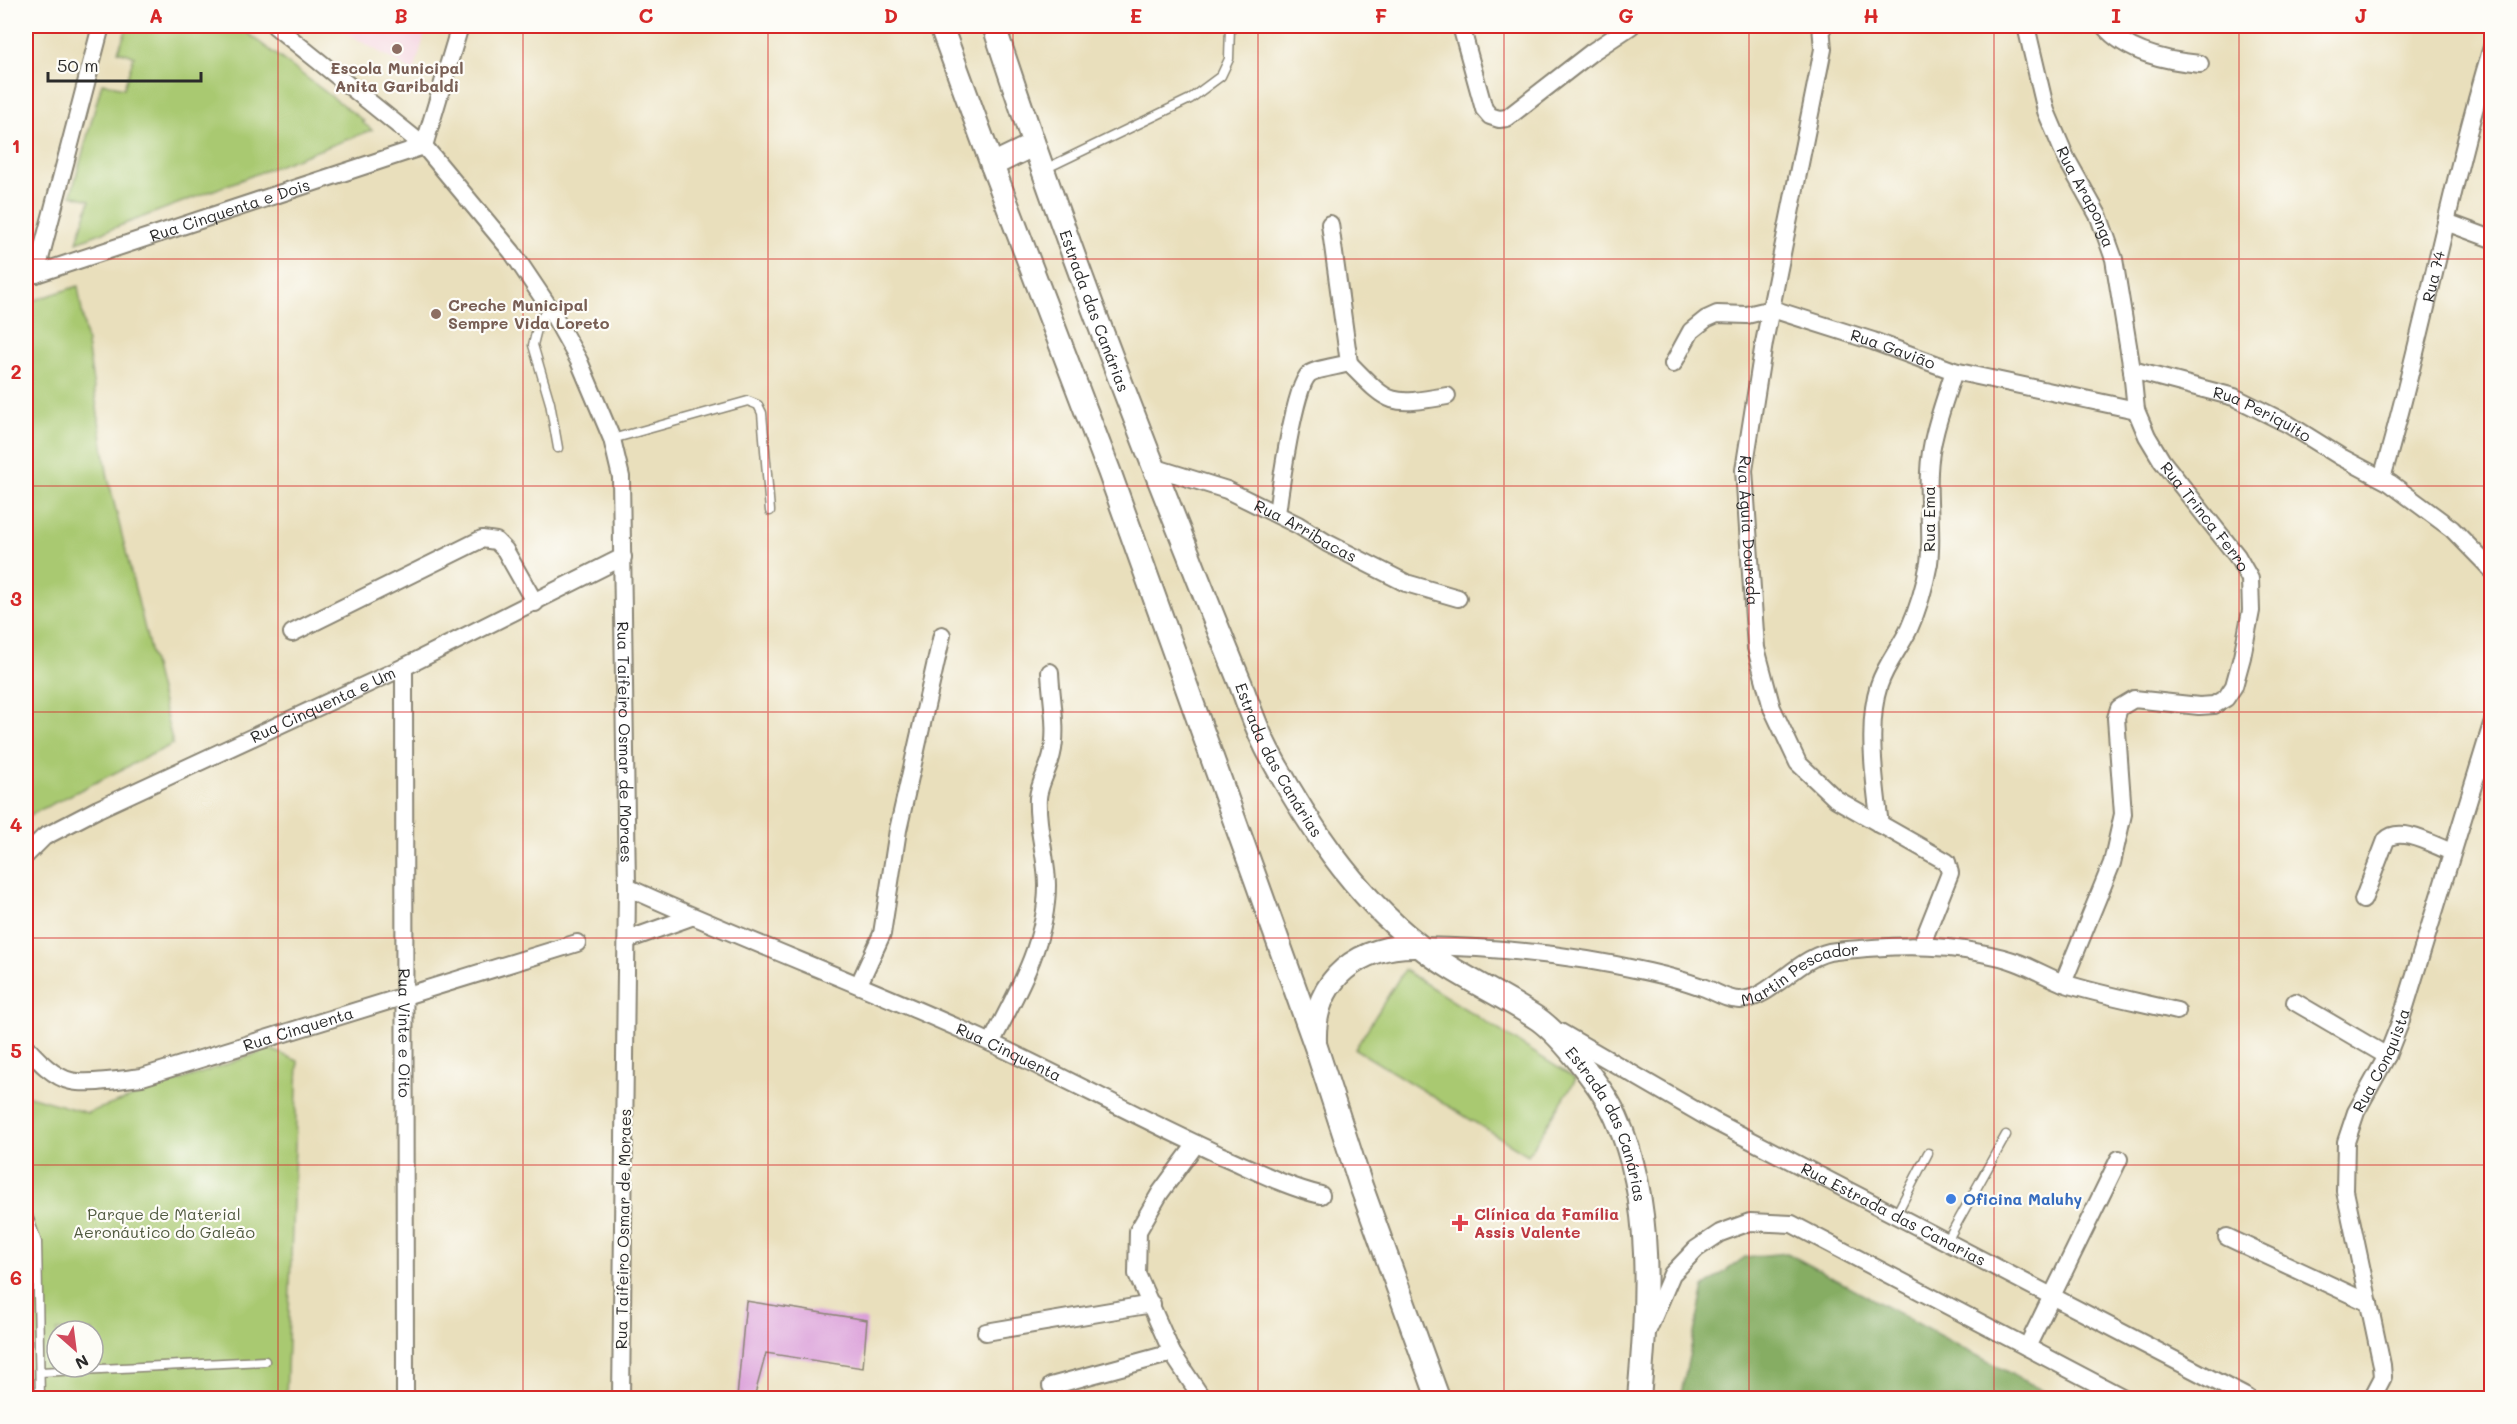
<svg xmlns="http://www.w3.org/2000/svg" width="2517" height="1424" viewBox="0 0 2517 1424" font-family="Mali,sans-serif">
  <style>
    .built { fill: #f4cfde }
    .green { fill: #a9c971; stroke: #6a7a4e; stroke-width: 1.5; fill-rule: evenodd }
    .forest { fill: #86ad63; stroke: #586c47; stroke-width: 1.5 }
    .building { fill: #da9dd9 }
    .lines { fill: none; stroke-linecap: round; stroke-linejoin: round }
    .service-casing { stroke: #8a8574; stroke-width: 11 }
    .minor-casing { stroke: #8a8574; stroke-width: 20 }
    .secondary-casing { stroke: #8a8574; stroke-width: 26 }
    .service { stroke: #fff; stroke-width: 8 }
    .minor { stroke: #fff; stroke-width: 16 }
    .secondary { stroke: #fff; stroke-width: 22 }
    .grid { fill: none; stroke: #d62828; stroke-width: 1.5; stroke-opacity: 0.55 }
    .education-dot { fill: #8d6e63; stroke: #fdfcf7; stroke-width: 2 }
    .shop-dot { fill: #3f7fe0; stroke: #fdfcf7; stroke-width: 2 }
    .health-dot { fill: #e0444e; stroke: #fdfcf7; stroke-width: 2 }
    .labels { text-anchor: middle; stroke-width: 4.5; stroke-linejoin: round; paint-order: stroke }
    .education-label { font-size: 16px; font-weight: bold; fill: #785e54; stroke: #fdfcf7 }
    .street-label { font-size: 16px; fill: #2b2b2b; stroke: #fdfcf7 }
    .shop-label { font-size: 16px; font-weight: bold; fill: #366cbe; stroke: #fdfcf7; text-anchor: start }
    .park-label { font-size: 16px; fill: #515a40; stroke: #fdfcf7 }
    .health-label { font-size: 16px; font-weight: bold; fill: #be3a42; stroke: #fdfcf7; text-anchor: start }
    .neatline { fill: none; stroke: #d62828; stroke-width: 2 }
    .grid-label { font-size: 20px; text-anchor: middle; font-weight: bold; fill: #d62828 }
  </style>
  <rect width="100%" height="100%" fill="#fdfcf7"/>
  <filter id="ink" filterUnits="userSpaceOnUse"><feTurbulence type="fractalNoise" baseFrequency=".0167" numOctaves="2"/><feDisplacementMap in="SourceGraphic" scale="12" xChannelSelector="R" yChannelSelector="G"/><feConvolveMatrix kernelMatrix="1 2 1 2 8 2 1 2 1" color-interpolation-filters="sRGB"/></filter>
  <filter id="wash" filterUnits="userSpaceOnUse"><feTurbulence type="fractalNoise" baseFrequency=".008" numOctaves="4" result="noise"/><feDisplacementMap in="SourceGraphic" scale="24" xChannelSelector="R" yChannelSelector="G"/><feGaussianBlur stdDeviation="1.35" result="paint"/><feColorMatrix in="noise" values="0 0 0 0 0 0 0 0 0 0 0 0 0 0 0 0 0 1.4 0 .05"/><feComposite in="paint" operator="in"/></filter>
  <g filter="url(#wash)">
    <rect width="100%" height="100%" fill="#e9dfbc"/>
    <!-- built -->
    <path class="built" d="M 334,26 L 427,26 L 414,72 Z"/>
    <!-- green -->
    <g class="green">
      <path d="M 128,26 L 238,26 L 364,121 L 362,122 L 372,130 L 77,242 L 90,200 L 71,195 L 102,83 L 124,88 L 134,56 L 118,51 Z"/>
      <path d="M 78,286 L 108,478 L 173,744 L 26,817 L 26,303 Z"/>
      <path d="M 1404,970 L 1576,1079 L 1528,1155 L 1355,1049 Z"/>
      <path d="M 270,1049 L 298,1061 L 286,1398 L 26,1398 L 26,1095 L 87,1113 ZM 57,1331 L 93,1331 L 93,1367 L 57,1367 Z"/>
    </g>
    <!-- forest -->
    <path class="forest" d="M 1787,1253 L 2056,1398 L 1680,1398 L 1704,1287 L 1745,1257 Z"/>
    <g id="blocks">
      <!-- building -->
      <path class="building" d="M 746,1301 L 867,1320 L 863,1368 L 766,1353 L 754,1398 L 737,1398 Z"/>
    </g>
  </g>
  <g filter="url(#ink)">
    <use href="#blocks" fill-opacity="0" stroke="#8a8574" stroke-width="1.5"/>
    <g class="lines">
      <!-- service casing -->
      <g class="service-casing">
        <g id="service">
          <path d="M 1045,169 L 1190,99 L 1221,76 L 1229,59 L 1230,26"/>
          <path d="M 549,307 L 539,321 L 533,345 L 550,403 L 558,448"/>
          <path d="M 612,439 L 748,401 L 758,405 L 762,413 L 770,511"/>
          <path d="M 26,1210 L 37,1242 L 40,1398"/>
          <path d="M 1896,1215 L 1928,1153"/>
          <path d="M 1947,1241 L 2006,1135"/>
          <path d="M 40,1372 L 265,1361"/>
        </g>
      </g>
      <!-- minor casing -->
      <g class="minor-casing">
        <g id="minor">
          <path id="s1" d="M 275,26 L 424,146 L 512,252 L 549,307 L 579,361 L 612,439 L 621,477 L 627,887 L 621,1398"/>
          <path d="M 1461,26 L 1484,109 L 1490,116 L 1499,119 L 1507,118 L 1592,52 L 1631,26"/>
          <path id="s2" d="M 1821,26 L 1823,49 L 1764,343 L 1744,470 L 1756,648 L 1772,708 L 1798,763 L 1836,799 L 1947,862 L 1950,873 L 1921,946"/>
          <path id="s3" d="M 2026,26 L 2046,111 L 2066,158 L 2099,217 L 2114,259 L 2132,370 L 2136,410 L 2147,436 L 2162,461 L 2237,556 L 2250,579 L 2251,611 L 2242,657 L 2234,686 L 2226,698 L 2214,705 L 2199,706 L 2134,699 L 2119,708 L 2116,718 L 2123,814 L 2112,863 L 2063,983"/>
          <path d="M 2104,26 C 2127,53 2166,61 2200,64"/>
          <path d="M 424,146 L 460,26"/>
          <path d="M 2446,222 L 2492,239"/>
          <path id="s4" d="M 36,274 L 424,146"/>
          <path d="M 36,274 L 101,26"/>
          <path d="M 1349,363 C 1390,405 1389,406 1447,396"/>
          <path id="s5" d="M 1673,364 L 1691,331 L 1706,319 L 1717,314 L 1747,315 L 1772,309 L 1873,341 L 1954,371 L 2136,410"/>
          <path id="s6" d="M 2132,370 L 2234,397 L 2288,424 L 2341,457 L 2390,483 L 2452,529 L 2492,570"/>
          <path id="s7" d="M 1153,467 L 1227,490 L 1298,525 L 1327,543 L 1406,583 L 1458,598"/>
          <path id="s8" d="M 2382,478 C 2424,335 2449,189 2492,47"/>
          <path d="M 1277,514 C 1280,490 1294,387 1309,374 C 1315,369 1340,366 1349,363 L 1330,224"/>
          <path d="M 292,633 L 482,539 L 496,541 L 505,550 L 535,603"/>
          <path id="s9" d="M 404,667 L 405,1398"/>
          <path d="M 1880,825 C 1875,785 1866,724 1879,685 C 1886,664 1900,648 1909,629 C 1918,609 1925,585 1929,563 C 1933,533 1927,503 1929,472 C 1930,439 1944,403 1954,371"/>
          <path id="s10" d="M 26,855 L 44,837 L 98,809 L 404,667 L 623,557"/>
          <path id="s11" d="M 627,887 C 747,942 871,987 991,1043 C 1068,1079 1143,1120 1220,1155 C 1253,1169 1286,1187 1321,1195"/>
          <path d="M 2363,900 L 2386,840 C 2400,825 2435,846 2452,852"/>
          <path d="M 627,940 L 691,917"/>
          <path id="s12" d="M 1419,946 C 1496,947 1574,955 1649,972 C 1667,976 1685,981 1702,987 C 1715,991 1726,1000 1740,1000 C 1772,999 1799,954 1836,951 C 1885,946 1933,943 1981,953 C 1992,955 2005,958 2016,962 C 2033,968 2049,978 2066,984 C 2102,995 2140,1002 2177,1011"/>
          <path d="M 859,984 L 882,934 L 898,830 L 942,635"/>
          <path d="M 2295,1002 L 2387,1056"/>
          <path id="s13" d="M 1560,1032 L 1712,1120 L 2248,1398"/>
          <path d="M 991,1043 C 1017,993 1047,942 1047,885 C 1047,856 1036,827 1038,798 C 1039,783 1049,769 1052,754 C 1058,729 1051,698 1050,672"/>
          <path id="s14" d="M 26,1047 C 37,1059 53,1077 71,1081 C 89,1085 123,1079 142,1077 L 577,943"/>
          <path d="M 1196,1144 L 1160,1193 L 1138,1231 L 1137,1274 L 1172,1353 L 1202,1398"/>
          <path d="M 2227,1237 L 2369,1303"/>
          <path d="M 1648,1330 L 1672,1274 L 1696,1249 L 1720,1233 L 1750,1222 L 1792,1224 L 2124,1398"/>
          <path d="M 986,1332 L 1152,1304"/>
          <path d="M 2027,1347 L 2119,1159"/>
          <path d="M 1051,1386 L 1172,1353"/>
          <path id="s15" d="M 2372,1398 L 2383,1377 L 2382,1365 L 2345,1191 L 2346,1142 L 2356,1112 L 2387,1056 L 2400,1023 L 2492,724"/>
        </g>
      </g>
      <!-- secondary casing -->
      <g class="secondary-casing">
        <g id="secondary">
          <path d="M 941,26 L 992,165 L 1109,471 L 1316,1047 L 1361,1186 L 1438,1398"/>
          <path id="s16" d="M 994,26 C 1052,203 1118,379 1188,553 C 1205,597 1223,641 1241,685 C 1249,707 1257,730 1268,751 C 1306,822 1353,893 1417,944 C 1453,974 1499,993 1538,1019 C 1562,1036 1604,1090 1616,1117 C 1655,1203 1647,1307 1639,1398"/>
          <path d="M 992,165 L 1033,145"/>
          <path d="M 1315,1041 C 1313,978 1361,944 1419,946"/>
        </g>
      </g>
      <!-- service -->
      <use href="#service" class="service"/>
      <!-- minor -->
      <use href="#minor" class="minor"/>
      <!-- secondary -->
      <use href="#secondary" class="secondary"/>
    </g>
  </g>
  <!-- grid -->
  <path class="grid" d="M 278,26 L 278,1398M 523,26 L 523,1398M 768,26 L 768,1398M 1013,26 L 1013,1398M 1258,26 L 1258,1398M 1504,26 L 1504,1398M 1749,26 L 1749,1398M 1994,26 L 1994,1398M 2239,26 L 2239,1398M 26,259 L 2492,259M 26,486 L 2492,486M 26,712 L 2492,712M 26,938 L 2492,938M 26,1165 L 2492,1165"/>
  <!-- markers -->
  <g class="education-dot">
    <circle cx="397" cy="49" r="6"/>
    <circle cx="436" cy="314" r="6"/>
  </g>
  <circle class="shop-dot" cx="1951" cy="1199" r="6"/>
  <path class="health-dot" d="M1457 1214h6v6h6v6h-6v6h-6v-6h-6v-6h6z"/>
  <g class="labels">
    <!-- education labels -->
    <g class="education-label">
      <text x="397" y="74">Escola Municipal<tspan x="397" dy="18">Anita Garibaldi</tspan></text>
      <text x="448" y="311" text-anchor="start">Creche Municipal<tspan x="448" dy="18">Sempre Vida Loreto</tspan></text>
    </g>
    <!-- street labels -->
    <g class="street-label">
      <text dy="6" stroke="none"><textPath href="#s3" startOffset="182">Rua Araponga</textPath></text>
      <text dy="6" stroke="none"><textPath href="#s4" startOffset="204">Rua Cinquenta e Dois</textPath></text>
      <text dy="6" stroke="none"><textPath href="#s8" startOffset="208">Rua 74</textPath></text>
      <text dy="6" stroke="none"><textPath href="#s16" startOffset="302">Estrada das Canárias</textPath></text>
      <text dy="6" stroke="none"><textPath href="#s5" startOffset="252">Rua Gavião</textPath></text>
      <text dy="6" stroke="none"><textPath href="#s6" startOffset="138">Rua Periquito</textPath></text>
      <text dy="6" stroke="none"><textPath href="#s3" startOffset="531">Rua Trinca Ferro</textPath></text>
      <text transform="translate(1929 519) rotate(-90)" y="6">Rua Ema</text>
      <text dy="6" stroke="none"><textPath href="#s2" startOffset="512">Rua Águia Dourada</textPath></text>
      <text dy="6" stroke="none"><textPath href="#s7" startOffset="166">Rua Arribacas</textPath></text>
      <text dy="6" stroke="none"><textPath href="#s10" startOffset="334">Rua Cinquenta e Um</textPath></text>
      <text dy="6" stroke="none"><textPath href="#s1" startOffset="846">Rua Taifeiro Osmar de Moraes</textPath></text>
      <text dy="6" stroke="none"><textPath href="#s16" startOffset="788">Estrada das Canárias</textPath></text>
      <text dy="6" stroke="none"><textPath href="#s12" startOffset="394">Martin Pescador</textPath></text>
      <text dy="6" stroke="none"><textPath href="#s14" startOffset="292">Rua Cinquenta</textPath></text>
      <text dy="6" stroke="none"><textPath href="#s9" startOffset="366">Rua Vinte e Oito</textPath></text>
      <text dy="6" stroke="none"><textPath href="#s11" startOffset="416">Rua Cinquenta</textPath></text>
      <text dy="6" stroke="none"><textPath href="#s15" startOffset="352">Rua Conquista</textPath></text>
      <text dy="6" stroke="none"><textPath href="#s16" startOffset="1292">Estrada das Canárias</textPath></text>
      <text dy="6" stroke="none"><textPath href="#s13" startOffset="380">Rua Estrada das Canarias</textPath></text>
      <text transform="translate(623 1229) rotate(-89)" y="6">Rua Taifeiro Osmar de Moraes</text>
    </g>
    <!-- shop labels -->
    <g class="shop-label">
      <text x="1963" y="1205">Oficina Maluhy</text>
    </g>
    <!-- park labels -->
    <g class="park-label">
      <text x="164" y="1220">Parque de Material<tspan x="164" dy="18">Aeronáutico do Galeão</tspan></text>
    </g>
    <!-- health labels -->
    <g class="health-label">
      <text x="1474" y="1220">Clínica da Família<tspan x="1474" dy="18">Assis Valente</tspan></text>
    </g>
  </g>
  <!-- margin -->
  <rect width="2517" height="1424" fill="none" stroke="#fdfcf7" stroke-width="66"/>
  <!-- north arrow -->
  <g transform="translate(75 1349) rotate(152)"><circle r="28" fill="#fdfcf7" stroke="#a9a8a5" stroke-width="1.5"/>
  <path d="M0-4.5L10 22L0 15L-10 22Z" fill="#d1495b"/>
  <text y="-9" font-size="16" font-weight="bold" text-anchor="middle" fill="#2b2b2b">N</text>
  </g>
  <!-- scale -->
  <path d="M48 72v9h153v-9" fill="none" stroke="#2b2b2b" stroke-width="3"/>
  <text x="57" y="72" font-size="18" fill="#2b2b2b" stroke="#fdfcf7" stroke-width="4.5" paint-order="stroke">50 m</text>
  <rect x="33" y="33" width="2451" height="1358" class="neatline"/>
  <g class="grid-label">
    <text x="156" y="23">A</text>
    <text x="401" y="23">B</text>
    <text x="646" y="23">C</text>
    <text x="891" y="23">D</text>
    <text x="1136" y="23">E</text>
    <text x="1381" y="23">F</text>
    <text x="1626" y="23">G</text>
    <text x="1871" y="23">H</text>
    <text x="2116" y="23">I</text>
    <text x="2361" y="23">J</text>
    <text x="16" y="153">1</text>
    <text x="16" y="379">2</text>
    <text x="16" y="606">3</text>
    <text x="16" y="832">4</text>
    <text x="16" y="1058">5</text>
    <text x="16" y="1285">6</text>
  </g>
</svg>
